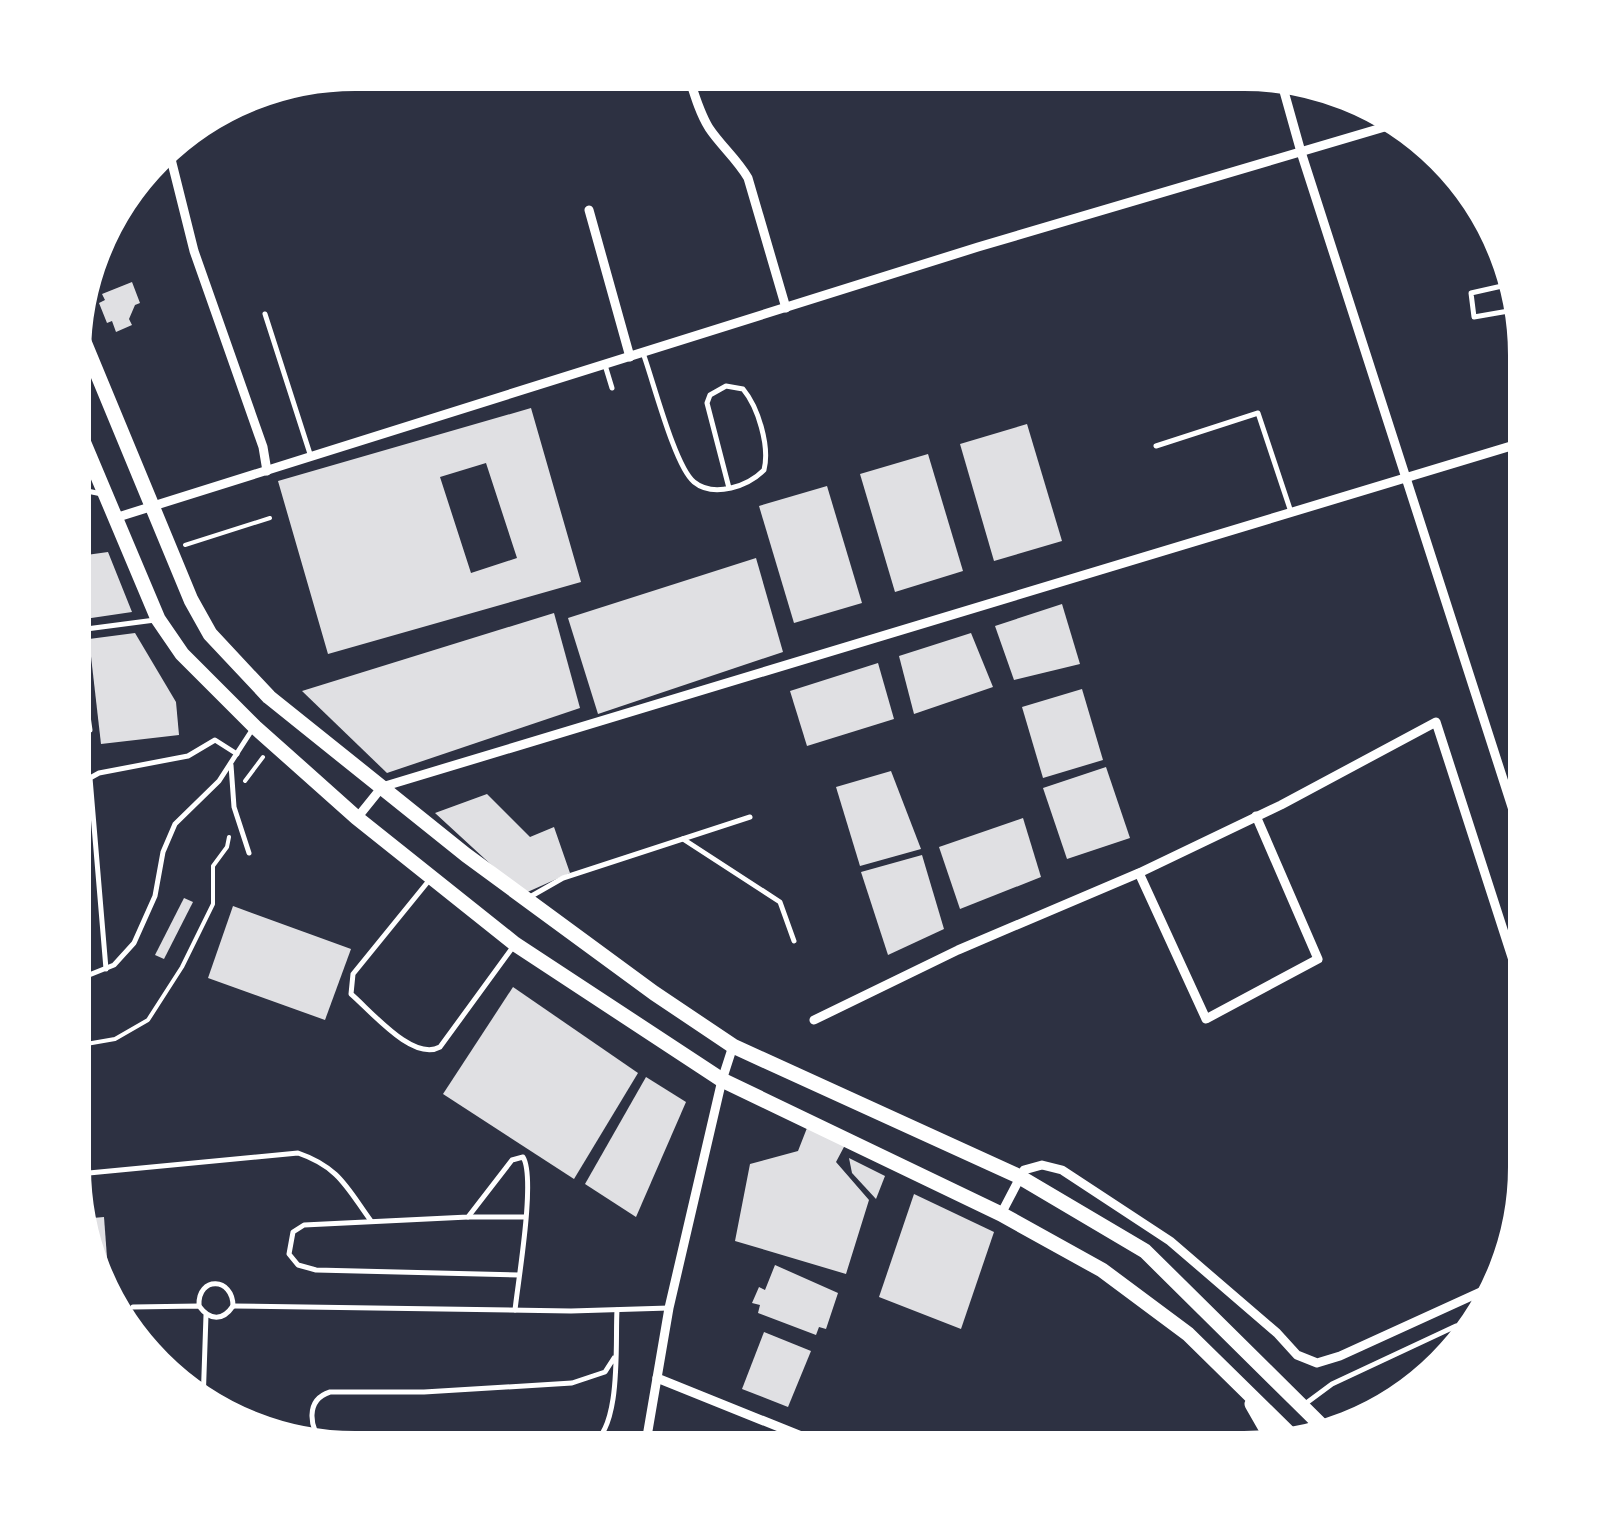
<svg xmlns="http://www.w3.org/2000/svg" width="1599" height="1522" viewBox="0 0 1599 1522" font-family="'Exo 2',sans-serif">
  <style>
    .building { fill: #e0e0e3; fill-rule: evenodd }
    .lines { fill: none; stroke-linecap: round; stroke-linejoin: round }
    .path { stroke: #fff; stroke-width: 4 }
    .service { stroke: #fff; stroke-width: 5 }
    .minor { stroke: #fff; stroke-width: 9 }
    .primary { stroke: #fff; stroke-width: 15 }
    .rim { fill: none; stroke: #fff; stroke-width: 12 }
  </style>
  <rect width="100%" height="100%" fill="#2d3142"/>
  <!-- building -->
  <g class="building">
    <path d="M 132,282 L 140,303 L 135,305 L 129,319 L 132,325 L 116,332 L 112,321 L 107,323 L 99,303 L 105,300 L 102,294 Z"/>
    <path d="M 531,408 L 581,582 L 328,654 L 278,481 ZM 486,463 L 517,558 L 471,573 L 440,477 Z"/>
    <path d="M 1027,424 L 1062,541 L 994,561 L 960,444 Z"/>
    <path d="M 928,454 L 963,571 L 895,592 L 860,474 Z"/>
    <path d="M 827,486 L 862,603 L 794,623 L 759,506 Z"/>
    <path d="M 108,552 L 132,612 L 71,621 L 72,557 Z"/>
    <path d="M 756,558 L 783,652 L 598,714 L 568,618 Z"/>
    <path d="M 1062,604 L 1080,664 L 1014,680 L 995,626 Z"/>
    <path d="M 554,613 L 580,708 L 387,773 L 302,691 Z"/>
    <path d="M 135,633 L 176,702 L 179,735 L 101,744 L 89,639 Z"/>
    <path d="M 971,633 L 993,687 L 914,714 L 899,656 Z"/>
    <path d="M 878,663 L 894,719 L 807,746 L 790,691 Z"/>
    <path d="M 1082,689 L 1103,760 L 1043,778 L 1022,707 Z"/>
    <path d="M 1106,767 L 1130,838 L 1067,859 L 1043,788 Z"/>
    <path d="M 891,771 L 921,849 L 860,866 L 836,787 Z"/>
    <path d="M 487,794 L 530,837 L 554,827 L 570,873 L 523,894 L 435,813 Z"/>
    <path d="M 1023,818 L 1041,877 L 960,909 L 939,847 Z"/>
    <path d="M 922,855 L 944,929 L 888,955 L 861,872 Z"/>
    <path d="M 184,898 L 193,902 L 164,959 L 155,955 Z"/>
    <path d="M 233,906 L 351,949 L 325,1020 L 208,978 Z"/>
    <path d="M 513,987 L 638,1073 L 574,1179 L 443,1094 Z"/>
    <path d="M 646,1077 L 686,1102 L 636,1217 L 585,1184 Z"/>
    <path d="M 807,1128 L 845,1145 L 836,1162 L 869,1200 L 846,1274 L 735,1241 L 750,1164 L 798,1151 Z"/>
    <path d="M 849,1158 L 885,1176 L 876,1199 L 852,1173 Z"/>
    <path d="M 914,1194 L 994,1232 L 961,1329 L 879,1297 Z"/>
    <path d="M 104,1217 L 108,1271 L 101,1272 L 81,1219 Z"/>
    <path d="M 775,1265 L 838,1293 L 826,1329 L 819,1327 L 816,1335 L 758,1313 L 760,1305 L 752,1303 L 759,1287 L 765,1290 Z"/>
    <path d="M 764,1332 L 811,1351 L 788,1407 L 742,1389 Z"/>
    <path d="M 685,1438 L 734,1453 L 733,1454 L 683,1454 Z"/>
  </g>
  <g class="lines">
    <!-- path -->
    <g class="path">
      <path d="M 185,545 L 270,518"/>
      <path d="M 245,781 L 263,757"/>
      <path d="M 69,1047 L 115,1039 L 148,1020 L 182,967 L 213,904 L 213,866 L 227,847 L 229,837"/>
    </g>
    <!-- service -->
    <g class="service">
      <path d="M 1511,284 L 1471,293 L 1474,317 L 1520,309"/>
      <path d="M 265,314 L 311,457"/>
      <path d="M 643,353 C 653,380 675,467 694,482 C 705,491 718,491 731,488 C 744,485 755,479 764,470 C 770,446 758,407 743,389 L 726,386 L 710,395 L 707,403 L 729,488"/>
      <path d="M 605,365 L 612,388"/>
      <path d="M 1156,446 L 1258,413 L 1291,512"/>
      <path d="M 72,488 L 102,494"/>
      <path d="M 71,631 L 155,620"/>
      <path d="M 71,732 L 90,730 L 76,630"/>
      <path d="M 231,765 L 234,807 L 249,853"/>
      <path d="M 683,839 L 780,902 L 794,941"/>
      <path d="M 431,878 L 353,974 L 351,994 C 371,1011 413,1062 440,1047 L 513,947"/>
      <path d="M 528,898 L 563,878 L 750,817"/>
      <path d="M 106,969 L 90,778 L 99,773 L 188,756 L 215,740 L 237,754"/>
      <path d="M 69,983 L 114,965 L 134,943 L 155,896 L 163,852 L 175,824 L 219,781 L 252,730"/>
      <path d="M 68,1175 L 298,1153 C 339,1167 347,1188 371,1221"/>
      <path d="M 468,1217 L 525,1217"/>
      <path d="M 199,1305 C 198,1276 233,1277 233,1306"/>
      <path d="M 233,1306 L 571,1311 L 669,1308"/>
      <path d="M 133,1307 L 199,1306 C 210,1321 223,1321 233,1306"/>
      <path d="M 515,1310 C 518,1281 536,1178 523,1157 L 512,1160 L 468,1217 L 304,1225 L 293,1232 L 289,1254 L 298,1265 L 316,1270 L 519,1275"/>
      <path d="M 614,1358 L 605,1372 L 572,1383 L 424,1392 L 330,1392 C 305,1400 309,1428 324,1444 L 335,1446 L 576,1449 C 577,1449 590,1446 591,1445 C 622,1428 615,1342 617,1310"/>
      <path d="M 203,1404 L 206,1315"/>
      <path d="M 1305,1404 L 1332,1384 L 1456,1326 L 1468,1325 L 1474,1328"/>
    </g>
    <!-- minor -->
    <g class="minor">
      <path d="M 686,68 C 693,89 698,110 709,128 C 721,146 737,159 748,178 L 786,308"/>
      <path d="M 1278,70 L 1301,152 L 1531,866"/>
      <path d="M 166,139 L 194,251 L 263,447 L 267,471"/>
      <path d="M 589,210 L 630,357"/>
      <path d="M 115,518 L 978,247 L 1405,121"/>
      <path d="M 357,818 L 382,787 L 1531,440"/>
      <path d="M 1139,873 L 1206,1019 L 1318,959 L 1256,816"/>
      <path d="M 814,1020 L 958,950 L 1139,873 L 1281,805 L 1436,722 L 1531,1016"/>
      <path d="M 1001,1214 L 1024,1170 L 1042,1165 L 1062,1170 L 1170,1241 L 1277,1333 L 1297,1355 L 1317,1363 L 1340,1356 L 1487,1289 L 1506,1277"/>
      <path d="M 657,1378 L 846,1454"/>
      <path d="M 644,1454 L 669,1308 L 722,1080 L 733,1046"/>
    </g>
    <!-- primary -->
    <g class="primary">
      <path d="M 73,315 L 191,600 L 210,634 L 269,697 L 466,855 L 654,993 L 733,1046 L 1018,1176 L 1145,1251 L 1326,1430"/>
      <path d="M 72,415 L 158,619 L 182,654 L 255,727 L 357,818 L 515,944 L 722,1080 L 1001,1214 L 1102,1270 L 1188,1334 L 1297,1441"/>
      <path d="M 1252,1404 L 1268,1432 L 1283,1446"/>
    </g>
  </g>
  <!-- crop -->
  <path d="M0 0H1599V1522H0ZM355 85H1244A270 270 0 0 1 1514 355V1167A270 270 0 0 1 1244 1437H355A270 270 0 0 1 85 1167V355A270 270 0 0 1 355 85Z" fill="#fff" fill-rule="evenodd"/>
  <path class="rim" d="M355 85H1244A270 270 0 0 1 1514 355V1167A270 270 0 0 1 1244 1437H355A270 270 0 0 1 85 1167V355A270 270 0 0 1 355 85Z"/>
</svg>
